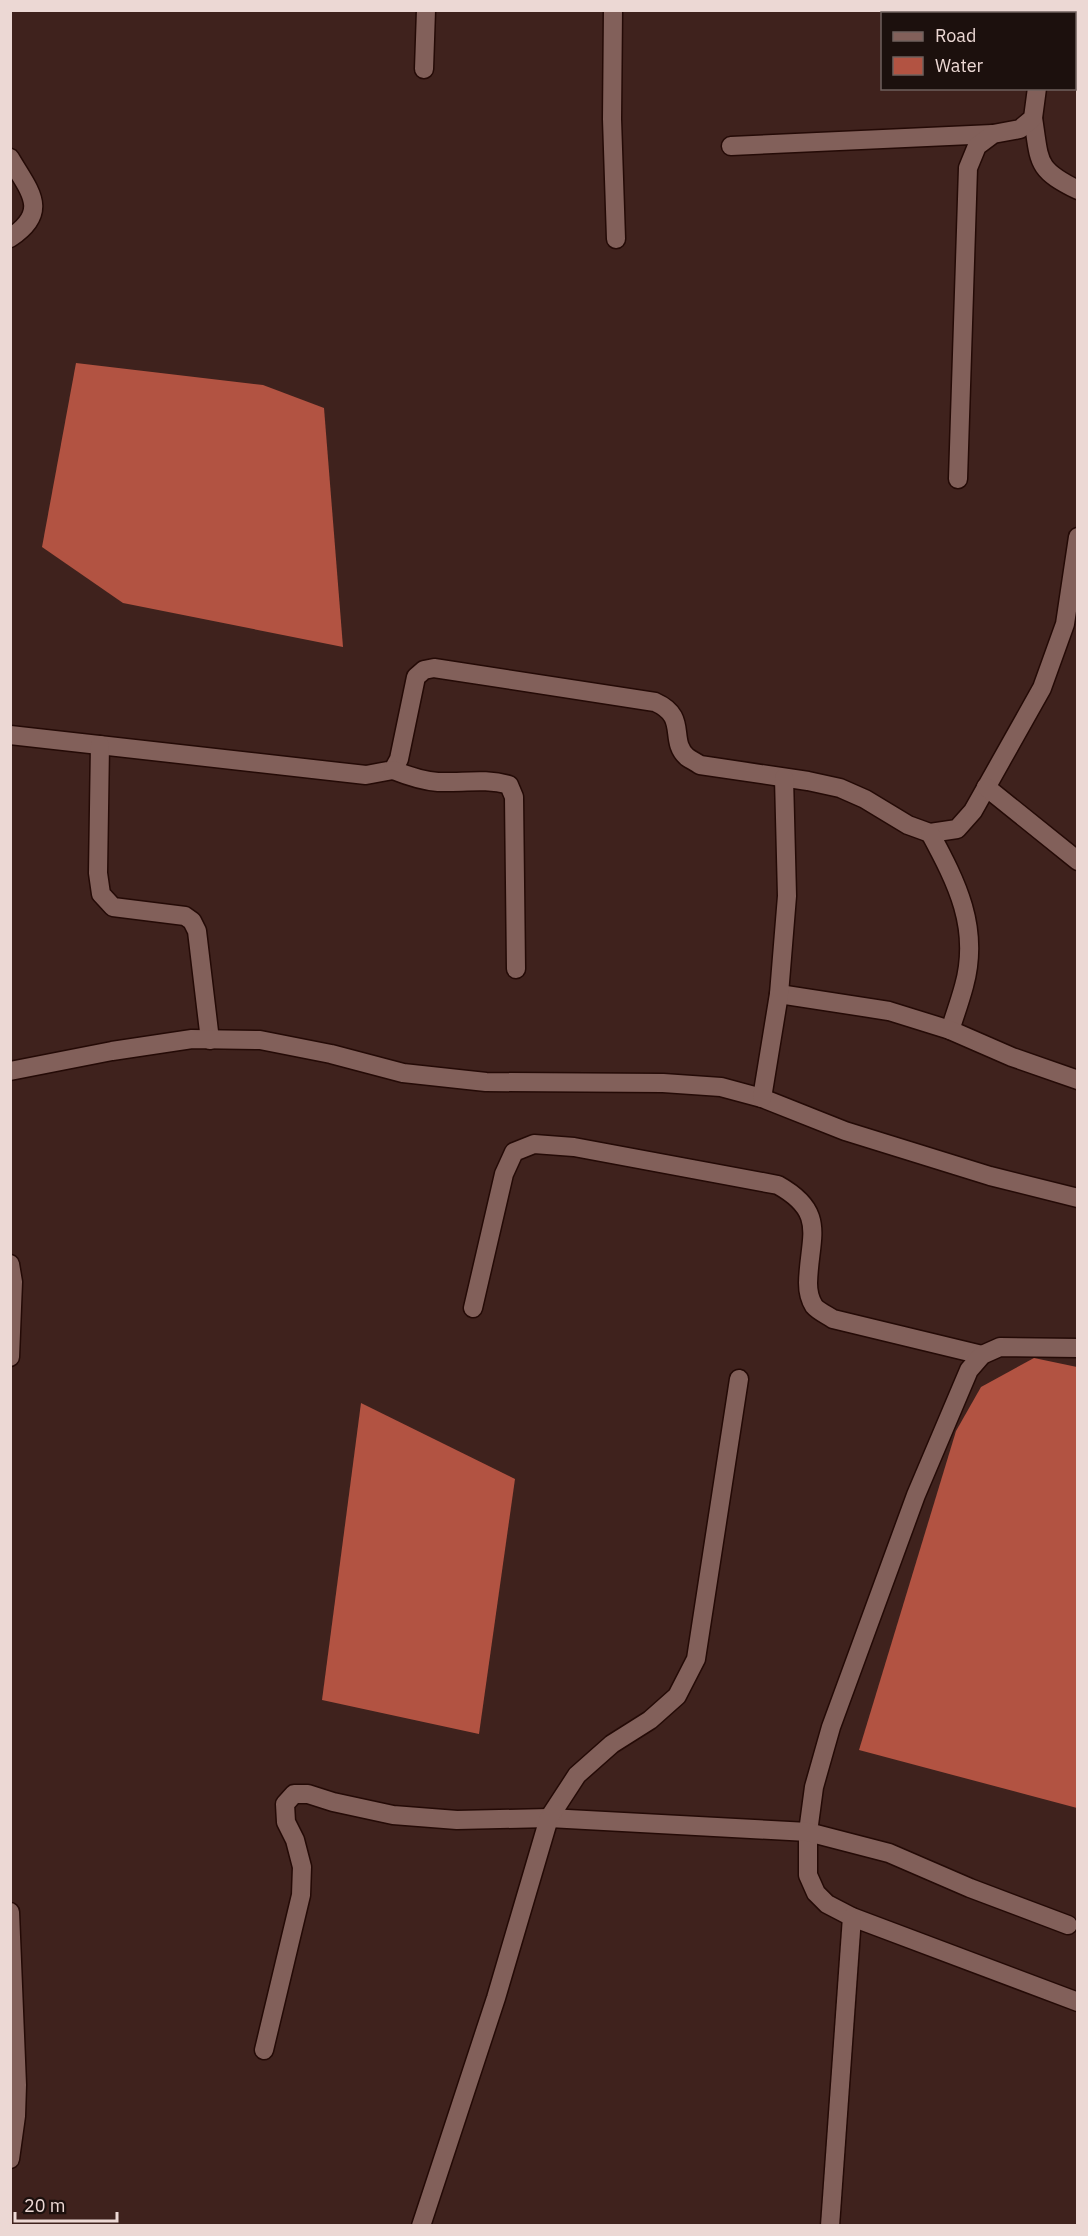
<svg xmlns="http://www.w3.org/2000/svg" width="1088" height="2236" viewBox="0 0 1088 2236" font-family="'IBM Plex Sans',sans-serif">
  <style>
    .water { fill: #b25342 }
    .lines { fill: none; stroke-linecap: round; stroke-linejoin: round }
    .street-casing { stroke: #240a06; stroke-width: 21 }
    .street { stroke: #82605a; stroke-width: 18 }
  </style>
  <rect width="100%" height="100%" fill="#3f221d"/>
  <!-- water -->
  <g class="water">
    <path d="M 76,363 L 263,385 L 324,408 L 343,647 L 123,603 L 42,547 Z"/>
    <path d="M 1034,1358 L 1077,1367 L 1077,1808 L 859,1750 L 956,1431 L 981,1387 Z"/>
    <path d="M 361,1403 L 515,1479 L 479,1734 L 322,1700 Z"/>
  </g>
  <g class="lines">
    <!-- street casing -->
    <g class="street-casing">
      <g id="street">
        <path d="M 613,10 L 612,119 L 616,239"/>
        <path d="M 1038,14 L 1038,10"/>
        <path d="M 424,69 L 426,10"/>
        <path d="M 1033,118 C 1040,162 1035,169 1078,190"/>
        <path d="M 731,146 L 993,134"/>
        <path d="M 10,158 C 29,191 51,211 10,238"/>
        <path d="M 958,479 L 968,168 L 977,146 L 993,134 L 1020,129 L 1033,118 L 1037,88"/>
        <path d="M 10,735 L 366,775 L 393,770 L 399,759 L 416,677 L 424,670 L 434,668 L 655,702 C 689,717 668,740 687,757 C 691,760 696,762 700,765 L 808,781 L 840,788 L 865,799 L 908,825 L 930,833 L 957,829 L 973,811 L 1042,688 L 1065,624 L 1078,537"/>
        <path d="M 100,745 L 98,873 L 101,894 L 113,907 L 185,916 L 192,921 L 197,931 L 210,1040"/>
        <path d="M 393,770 C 408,776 422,781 438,782 C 462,783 486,778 509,785 L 514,797 L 516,969"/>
        <path d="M 986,787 L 1078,861"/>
        <path d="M 930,833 C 957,883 980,928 964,986 C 960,1001 955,1015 950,1030"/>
        <path d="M 779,994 L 889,1011 L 950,1030 L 1012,1057 L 1078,1080"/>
        <path d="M 10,1071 L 112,1051 L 192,1039 L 260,1040 L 331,1054 L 403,1073 L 486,1082 L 663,1083 L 721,1087 L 762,1098 L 845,1131 L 990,1176 L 1078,1198"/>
        <path d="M 762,1098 L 779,994 L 787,896 L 784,778"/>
        <path d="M 10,1264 L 13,1282 L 10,1357"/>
        <path d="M 473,1308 L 504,1174 L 514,1152 L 534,1144 L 574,1147 L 778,1185 C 828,1213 809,1237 808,1283 C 808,1292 809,1298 814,1306 C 818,1311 827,1315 833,1319 L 982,1355"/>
        <path d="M 1078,1348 L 1000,1347 L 982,1355 L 969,1370 L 916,1495 L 831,1727 L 814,1787 L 808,1832 L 808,1875 L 816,1893 L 827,1904 L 852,1917 L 1078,2002"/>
        <path d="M 10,1912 L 17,2085 L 16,2116 L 10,2159"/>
        <path d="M 264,2050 L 301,1895 L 302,1867 L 295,1840 L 286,1822 L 285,1804 L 294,1794 L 308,1794 L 333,1802 L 393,1815 L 457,1820 L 549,1818 L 808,1832 L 889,1853 L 970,1888 L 1068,1925"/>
        <path d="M 421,2226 L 496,1998 L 549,1818 L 577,1775 L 612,1744 L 650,1720 L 677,1696 L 696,1659 L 739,1379"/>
        <path d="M 830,2226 L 852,1917"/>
      </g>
    </g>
    <!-- street -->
    <use href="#street" class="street"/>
  </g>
  <!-- border -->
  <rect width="1088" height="2236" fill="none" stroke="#ecd8d4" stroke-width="24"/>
  <!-- legend -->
  <rect x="881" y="12" width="195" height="78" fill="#1c100d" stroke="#6f605d" stroke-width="1.5"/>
  <rect x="893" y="32" width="30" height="9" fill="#82605a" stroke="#6f605d" stroke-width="1.5"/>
  <text x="935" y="42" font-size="18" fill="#ecd8d4">Road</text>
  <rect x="893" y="57" width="30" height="18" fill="#b25342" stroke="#6f605d" stroke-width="1.5"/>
  <text x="935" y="72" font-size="18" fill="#ecd8d4">Water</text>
  <!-- scale -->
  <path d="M15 2212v9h102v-9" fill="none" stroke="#ecd8d4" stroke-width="3"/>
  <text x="24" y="2212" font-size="18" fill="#ecd8d4" stroke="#1c100d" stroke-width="4.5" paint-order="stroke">20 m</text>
</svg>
